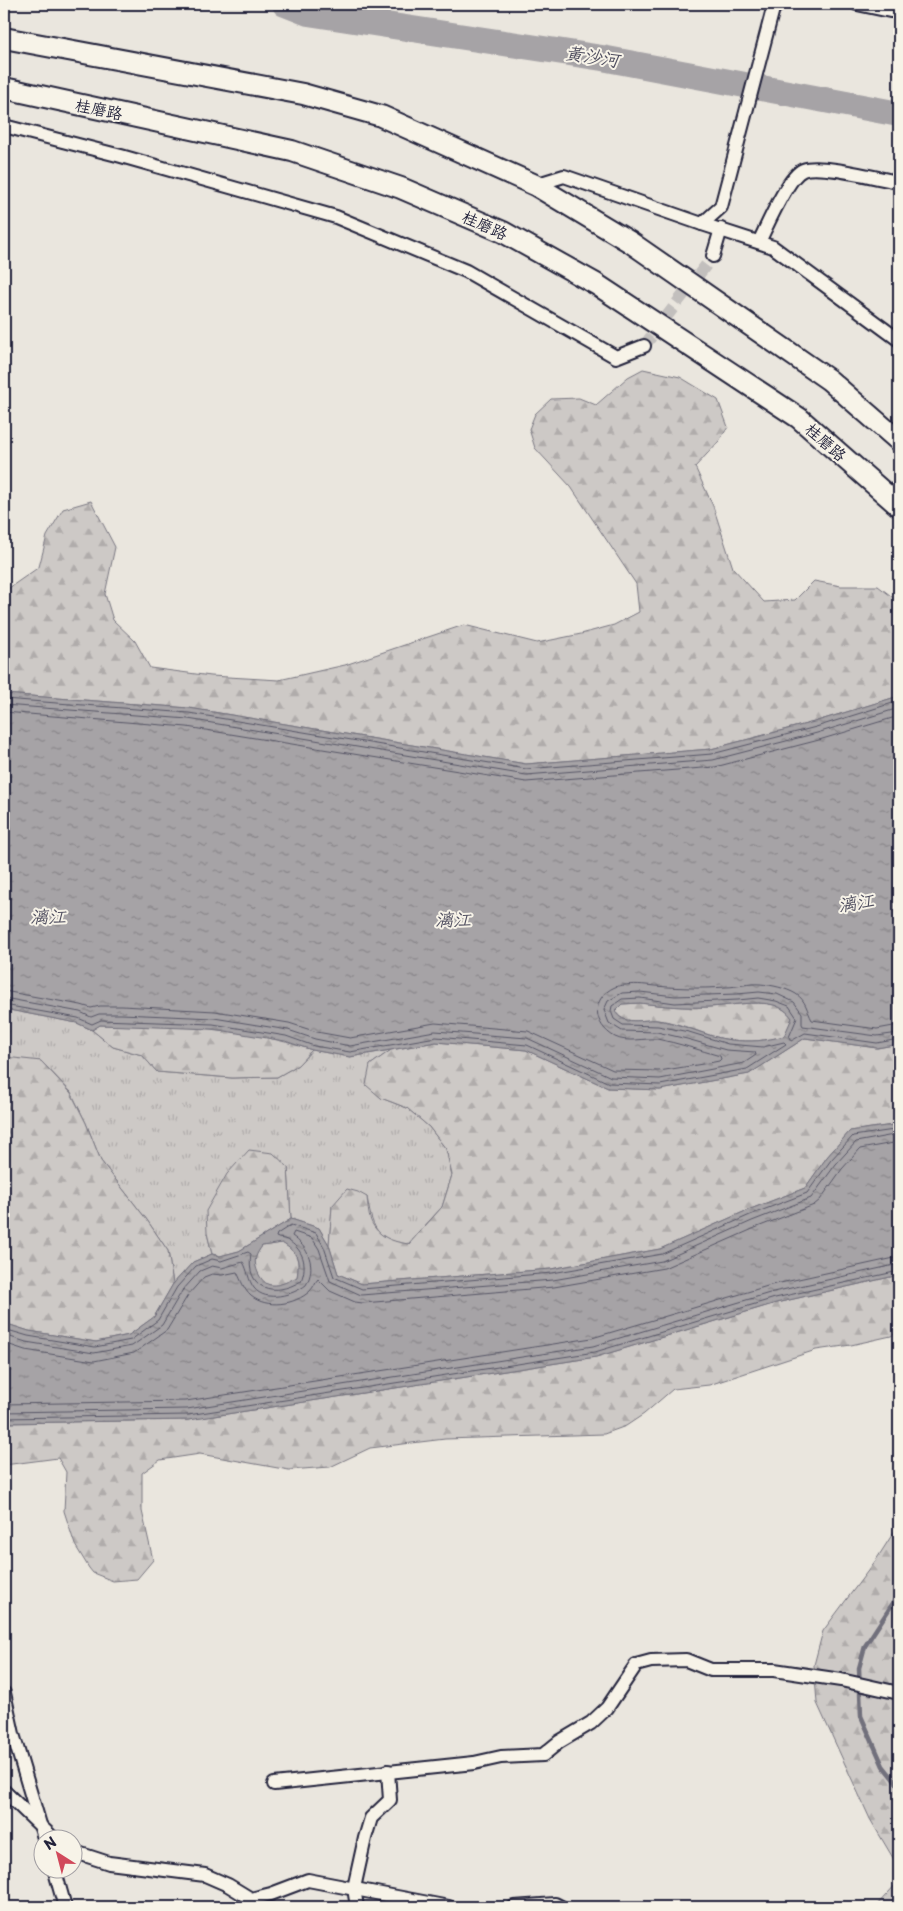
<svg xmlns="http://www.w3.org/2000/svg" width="903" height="1911" viewBox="0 0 903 1911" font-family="'Playpen Sans','LXGW WenKai TC',sans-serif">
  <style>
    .grass { fill: url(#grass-tufts); stroke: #787680 }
    .forest { fill: url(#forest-firs); stroke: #787680 }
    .water { fill: url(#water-ripples); stroke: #716f7b; fill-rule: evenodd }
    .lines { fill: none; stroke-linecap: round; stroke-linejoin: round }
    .shore { stroke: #575666; stroke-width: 1 }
    .stream { stroke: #716f7b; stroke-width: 4.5 }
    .river { stroke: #a6a3a6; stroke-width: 26 }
    .minor-tunnel { stroke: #c2bfbd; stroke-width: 12; stroke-dasharray: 12 6; stroke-linecap: butt }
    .minor-casing { stroke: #22223b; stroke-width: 16 }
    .primary-casing { stroke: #22223b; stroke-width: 24 }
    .minor { stroke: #f7f3e8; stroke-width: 12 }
    .primary { stroke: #f7f3e8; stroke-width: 20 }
    .labels { text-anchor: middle; stroke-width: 4; stroke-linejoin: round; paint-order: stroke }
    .street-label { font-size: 16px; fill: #22223b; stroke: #f7f3e8 }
    .water-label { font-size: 18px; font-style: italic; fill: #504f60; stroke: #f7f3e8 }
  </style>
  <defs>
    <pattern id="grass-tufts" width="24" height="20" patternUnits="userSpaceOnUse" patternTransform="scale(1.25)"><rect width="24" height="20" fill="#cdc9c6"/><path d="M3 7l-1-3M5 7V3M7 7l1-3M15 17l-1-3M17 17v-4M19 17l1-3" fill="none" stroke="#b0acab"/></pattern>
    <pattern id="forest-firs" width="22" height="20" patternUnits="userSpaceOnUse" patternTransform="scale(1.25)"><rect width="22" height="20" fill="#cdc9c6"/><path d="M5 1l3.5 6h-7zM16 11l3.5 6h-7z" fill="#b0acab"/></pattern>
    <pattern id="water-ripples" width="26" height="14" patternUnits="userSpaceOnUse" patternTransform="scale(1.25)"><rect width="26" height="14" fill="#a6a3a6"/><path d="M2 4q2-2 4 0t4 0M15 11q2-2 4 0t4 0" fill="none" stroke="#878488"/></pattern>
  </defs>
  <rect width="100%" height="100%" fill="#eae6de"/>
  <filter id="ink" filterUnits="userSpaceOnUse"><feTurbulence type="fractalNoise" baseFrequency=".02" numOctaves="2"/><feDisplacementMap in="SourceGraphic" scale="10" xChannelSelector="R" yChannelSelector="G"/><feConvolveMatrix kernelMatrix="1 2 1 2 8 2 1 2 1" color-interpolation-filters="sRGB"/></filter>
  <g filter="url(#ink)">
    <!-- grass -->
    <path class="grass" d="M 4,1009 L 77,1023 L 92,1030 L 113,1047 L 142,1055 L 157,1072 L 232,1078 L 277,1077 L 298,1065 L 312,1050 L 350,1057 L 391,1050 L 370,1065 L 381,1098 L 407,1108 L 429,1127 L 446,1149 L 452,1175 L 442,1207 L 408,1244 C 375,1240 372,1226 367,1197 L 332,1206 L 329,1245 L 319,1228 L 291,1219 L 288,1167 L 207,1233 L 212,1254 L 193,1262 L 173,1284 L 168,1251 L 147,1220 L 101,1161 L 86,1123 L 71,1092 L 41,1061 L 4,1059 Z"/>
    <!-- forest -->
    <g class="forest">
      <path d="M 643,369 L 680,377 L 718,400 L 728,427 L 719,441 L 695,467 L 713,506 L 733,568 L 764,602 L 795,600 L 814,581 L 841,586 L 878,586 L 899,602 L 899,696 L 814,722 L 711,749 L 526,764 L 189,708 L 4,694 L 4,603 L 9,588 L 39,567 L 47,536 L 63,509 L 91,501 L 115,547 L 105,594 L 113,620 L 135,641 L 150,668 L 211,676 L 279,680 L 345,665 L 464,625 L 537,643 L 581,634 L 614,625 L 639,612 L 636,584 L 571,487 L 535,448 L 529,429 L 535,414 L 551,399 L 579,398 L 596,405 L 628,377 Z"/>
      <path d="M 640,1003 C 663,1006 685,1008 709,1007 C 730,1006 754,1000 774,1005 C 782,1008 787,1011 792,1018 L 785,1036 C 764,1041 753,1042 731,1040 C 706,1037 682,1022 657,1020 C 642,1019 622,1026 615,1010 L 622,1004 Z"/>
      <path d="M 100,1025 C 171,1025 245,1027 312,1050 L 298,1065 L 277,1077 L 232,1078 L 157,1072 L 142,1055 L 113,1047 L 92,1030 Z"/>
      <path d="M 805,1038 L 877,1048 L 899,1044 L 899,1120 L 893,1125 L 850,1131 L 827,1157 L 805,1188 L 748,1210 L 660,1249 L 551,1269 L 362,1284 L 338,1274 L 329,1245 L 332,1206 L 347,1189 L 358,1192 L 367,1197 C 368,1204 368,1215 371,1221 C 378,1237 393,1242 409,1244 L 442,1207 L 452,1175 L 446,1149 L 429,1127 L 407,1108 L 381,1098 L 366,1085 L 370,1065 L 391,1050 L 436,1042 L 526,1050 L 608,1088 L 660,1090 L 749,1074 Z"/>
      <path d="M 5,1057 L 41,1061 L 71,1093 L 86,1123 L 101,1161 L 147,1220 L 168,1251 L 173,1284 L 154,1317 L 129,1335 L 96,1342 L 29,1331 L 4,1323 L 4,1059 Z"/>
      <path d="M 249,1150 L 273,1153 L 288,1167 L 291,1219 L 239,1251 L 220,1256 L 212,1254 L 207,1233 L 206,1211 L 227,1174 Z"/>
      <path d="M 282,1243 C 298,1253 300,1259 297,1278 C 289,1281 279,1287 269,1285 C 260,1283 253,1266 255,1257 C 256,1254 260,1249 262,1246 Z"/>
      <path d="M 899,1275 L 899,1332 L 891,1336 L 851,1345 L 816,1350 L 709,1385 L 673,1389 L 644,1414 L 626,1426 L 604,1434 L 445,1439 L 370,1448 L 330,1467 L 289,1470 L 200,1454 L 160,1460 L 142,1473 L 142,1511 L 153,1560 L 137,1579 L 113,1581 L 93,1573 L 89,1568 L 75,1545 L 64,1511 L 66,1472 L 58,1458 L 4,1465 L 4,1423 L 188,1420 L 596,1357 L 776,1303 Z"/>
      <path d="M 899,1524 L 899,1868 L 870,1819 L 817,1703 L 814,1665 L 823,1631 L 876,1560 Z"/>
      <path d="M 899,1881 L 899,1907 L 875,1907 Z"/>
    </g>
    <!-- water -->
    <g class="water">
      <path d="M 4,694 L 189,708 L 526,764 L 711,749 L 814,722 L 899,696 L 899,1044 L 877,1048 L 805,1038 L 749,1074 L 660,1090 L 608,1088 L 526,1050 L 436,1042 L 350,1057 L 312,1050 L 285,1041 L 213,1029 L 100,1025 L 92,1030 L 77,1023 L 4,1009 ZM 640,1003 C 663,1006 685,1008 709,1007 C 729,1006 755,1000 774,1005 C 782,1008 787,1011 792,1018 L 784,1036 C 764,1041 752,1042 731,1040 C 706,1037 682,1023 657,1020 C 643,1019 622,1026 615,1011 L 622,1004 Z"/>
      <path d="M 899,1120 L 899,1275 L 776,1303 L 596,1357 L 188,1420 L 4,1423 L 4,1323 L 29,1331 L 96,1342 L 129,1335 L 154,1317 L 173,1284 L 193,1262 L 212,1254 L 220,1256 L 239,1251 L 291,1219 L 319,1228 L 329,1245 L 338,1274 L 362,1284 L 551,1269 L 660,1249 L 748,1210 L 805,1188 L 827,1157 L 850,1131 L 893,1125 ZM 282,1243 C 298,1253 300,1259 297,1277 C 289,1281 280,1286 271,1285 C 261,1284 253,1266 256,1257 C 257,1253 260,1249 262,1246 Z"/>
    </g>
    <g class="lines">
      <!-- shore -->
      <g class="shore">
        <path d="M 4,699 L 189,713 L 526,769 L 712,754 L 816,727 L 899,701"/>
        <path d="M 4,705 L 188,719 L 526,775 L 713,760 L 817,733 L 899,708"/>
        <path d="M 4,712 L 187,727 L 526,782 L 715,767 L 819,740 L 899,716"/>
        <path d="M 4,991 L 81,1005 L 91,1008 L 100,1006 L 122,1006 L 215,1011 L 289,1023 L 317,1032 L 350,1038 L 435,1023 L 528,1031 L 613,1070 L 659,1071 L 709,1063 L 719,1061 L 721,1059 L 720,1056 C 699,1050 678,1043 657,1039 C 644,1038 627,1043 615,1037 C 593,1025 590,998 615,987 C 624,984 637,984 646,985 C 673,988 699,989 726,987 C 737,987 749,983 760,984 C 772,985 786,988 796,994 C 806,1000 807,1011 812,1020 L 877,1029 L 899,1025"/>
        <path d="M 4,998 L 80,1012 L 91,1017 L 99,1014 L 121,1014 L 214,1018 L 288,1030 L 315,1039 L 350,1046 L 435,1031 L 527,1038 L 611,1077 L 660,1079 L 744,1063 L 756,1055 L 755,1052 L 726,1050 L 687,1039 L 657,1032 L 622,1031 L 609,1023 L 604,1010 L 608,1001 L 622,993 L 640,992 L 675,996 L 737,994 L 759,992 L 777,994 L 794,1002 L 802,1013 L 802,1024 L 803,1026 L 877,1036 L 899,1033"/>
        <path d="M 4,1005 L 78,1018 L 92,1024 L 101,1020 L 213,1024 L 286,1036 L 314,1046 L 350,1052 L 436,1037 L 527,1045 L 609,1083 L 660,1085 L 747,1069 L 786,1044 L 784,1042 L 763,1047 L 728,1044 L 689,1032 L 658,1026 L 623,1025 L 614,1019 L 611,1011 L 612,1006 L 622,999 L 640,998 L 675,1003 L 738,1000 L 758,998 L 776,1001 L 789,1006 L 797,1018 L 789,1037 L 791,1041 L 805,1033 L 877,1043 L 899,1039"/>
        <path d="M 4,1329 L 28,1336 L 95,1347 L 131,1340 L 158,1320 L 177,1287 L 196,1266 L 212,1259 L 221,1261 L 248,1252 L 251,1254 C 245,1289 274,1298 301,1281 C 308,1264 303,1249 287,1240 C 283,1238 279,1239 276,1237 L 277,1234 L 291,1225 L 316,1233 L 324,1247 L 334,1277 L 362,1289 L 552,1273 L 662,1254 L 750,1215 L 807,1193 L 831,1160 L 853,1136 L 894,1130 L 899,1126"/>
        <path d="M 4,1335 L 26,1342 L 94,1353 L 132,1346 L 162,1325 L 182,1291 L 200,1271 L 212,1266 L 222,1268 L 243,1262 C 248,1270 248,1280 254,1288 C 266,1303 293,1295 306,1285 C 317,1266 308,1247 292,1236 L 294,1232 L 312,1238 L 319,1249 L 330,1281 L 361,1295 L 553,1280 L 662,1261 L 752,1221 L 811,1198 L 836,1164 L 856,1142 L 899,1134"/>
        <path d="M 4,1343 L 25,1350 L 94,1361 L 134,1353 L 167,1330 L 188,1295 L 204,1277 L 212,1274 L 222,1275 L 237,1272 C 241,1280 244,1290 251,1296 C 267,1309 295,1305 310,1291 C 314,1287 315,1282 318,1279 L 330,1291 L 355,1302 L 363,1303 L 554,1287 L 664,1268 L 755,1228 L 814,1205 L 820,1200 L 842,1169 L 860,1149 L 899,1142"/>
        <path d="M 4,1404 L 186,1401 L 592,1338 L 771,1285 L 899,1257"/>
        <path d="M 4,1412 L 187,1409 L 593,1346 L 773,1292 L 899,1264"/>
        <path d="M 4,1418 L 188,1415 L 595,1352 L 775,1298 L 899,1271"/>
      </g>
      <!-- stream -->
      <path class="stream" d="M 899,1594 L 865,1646 L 859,1668 L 861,1716 L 883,1766 L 899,1786"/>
      <!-- river -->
      <path class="river" d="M 285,4 L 308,13 L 602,58 L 899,114"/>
      <!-- minor-tunnel -->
      <path class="minor-tunnel" d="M 644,346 L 713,256"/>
      <!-- minor casing -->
      <g class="minor-casing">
        <g id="minor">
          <path d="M 857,4 L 890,11 L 899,11"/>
          <path d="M 4,126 L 121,156 L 336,217 L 466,271 L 616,357 L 644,346"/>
          <path d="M 535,185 L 564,176 L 702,224 L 721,207 L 773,9 L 779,4"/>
          <path d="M 702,224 L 773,247 L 899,340"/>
          <path d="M 759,242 C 767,226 788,176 803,170 C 820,163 879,179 899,182"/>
          <path d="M 713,256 L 721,229"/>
          <path d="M 4,1693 L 13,1734 L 44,1838"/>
          <path d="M 274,1784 L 474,1763 L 501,1757 L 543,1755 L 559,1742 L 591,1723 L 607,1708 L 636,1665 L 651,1661 L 686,1660 L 711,1670 L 774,1670 L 841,1680 L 899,1693"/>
          <path d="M 4,1791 L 53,1838"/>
          <path d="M 72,1851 L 109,1863 L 205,1875 L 228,1885 L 251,1899 L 271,1894 L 308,1880 L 449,1907"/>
          <path d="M 54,1868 L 65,1907"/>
          <path d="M 357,1907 L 354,1888 L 365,1838 L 371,1818 L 390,1800 L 388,1771"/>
          <path d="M 514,1907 L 555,1904 L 561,1907"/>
        </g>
      </g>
      <!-- primary casing -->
      <g class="primary-casing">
        <g id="primary">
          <path d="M 4,38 L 303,94 L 381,116 L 448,146 L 535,185 L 630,242 L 829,380 L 899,441"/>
          <path d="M 4,88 L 292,151 L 401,188 L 503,232 L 596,284 L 799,418 L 899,506"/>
        </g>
      </g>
      <!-- minor -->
      <use href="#minor" class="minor"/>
      <!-- primary -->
      <use href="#primary" class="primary"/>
    </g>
  </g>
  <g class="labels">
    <!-- street labels -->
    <g class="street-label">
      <text transform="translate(99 109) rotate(12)" y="6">桂磨路</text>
      <text transform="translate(485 225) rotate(24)" y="6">桂磨路</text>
      <text transform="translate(826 442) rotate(41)" y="6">桂磨路</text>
    </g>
    <!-- water labels -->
    <g class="water-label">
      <text transform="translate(592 57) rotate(9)" y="6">黄沙河</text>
      <text transform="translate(856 903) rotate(-9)" y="6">漓江</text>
      <text x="48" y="923">漓江</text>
      <text x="453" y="926">漓江</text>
    </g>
  </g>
  <!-- margin -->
  <rect width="903" height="1911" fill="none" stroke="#f7f3e8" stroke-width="20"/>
  <rect x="10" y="10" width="883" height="1891" fill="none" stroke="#22223b" stroke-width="2" filter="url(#ink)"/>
  <!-- north arrow -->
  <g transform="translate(58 1854) rotate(324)"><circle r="24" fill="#f7f3e8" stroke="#a29fa3"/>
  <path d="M0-4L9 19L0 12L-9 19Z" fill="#d1495b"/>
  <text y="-8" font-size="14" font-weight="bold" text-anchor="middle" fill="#22223b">N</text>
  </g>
</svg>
